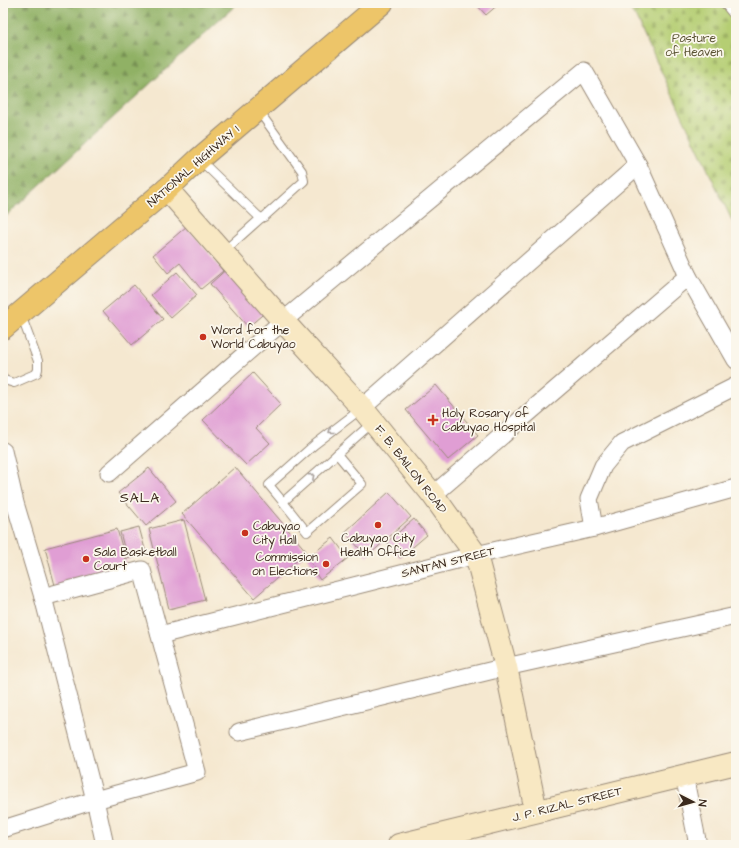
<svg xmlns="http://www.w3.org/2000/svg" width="739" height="848" viewBox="0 0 739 848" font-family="'Architects Daughter',sans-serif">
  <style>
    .forest { fill: url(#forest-firs); stroke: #666e42 }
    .cemetery { fill: url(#cemetery-stones); stroke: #787c48 }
    .building { fill: #e09ed4 }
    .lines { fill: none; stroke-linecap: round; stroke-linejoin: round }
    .lane-casing { stroke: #988977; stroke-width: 10 }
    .street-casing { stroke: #988977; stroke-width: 19 }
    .secondary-casing { stroke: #988977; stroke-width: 24 }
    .highway-casing { stroke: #988977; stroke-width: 24 }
    .lane { stroke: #fff; stroke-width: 8 }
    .street { stroke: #fff; stroke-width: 17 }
    .secondary { stroke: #f8e8c3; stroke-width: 22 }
    .highway { stroke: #edc569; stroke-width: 22 }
    .oneway { stroke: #a79f9a }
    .poi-dot { fill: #c8321e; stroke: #fbf7ec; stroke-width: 1.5 }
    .labels { text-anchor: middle; stroke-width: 3.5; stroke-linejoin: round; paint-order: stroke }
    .park-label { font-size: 12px; fill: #5a5333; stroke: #fbf7ec }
    .street-label { font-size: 12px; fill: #3b2a1e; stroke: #fbf7ec }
    .poi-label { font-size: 12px; fill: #3b2a1e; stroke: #fbf7ec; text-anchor: start }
    .quarter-label { font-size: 14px; letter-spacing: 1px; fill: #3b2a1e; stroke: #fbf7ec }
  </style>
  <defs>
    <pattern id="forest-firs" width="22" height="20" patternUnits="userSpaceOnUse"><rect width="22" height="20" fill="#90b165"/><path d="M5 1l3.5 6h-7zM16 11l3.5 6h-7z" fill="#779053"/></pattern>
    <pattern id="cemetery-stones" width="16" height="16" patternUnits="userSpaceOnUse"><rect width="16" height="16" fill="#b5ce73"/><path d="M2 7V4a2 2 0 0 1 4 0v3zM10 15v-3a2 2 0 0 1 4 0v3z" fill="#9db163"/></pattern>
  </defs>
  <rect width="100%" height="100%" fill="#fbf7ec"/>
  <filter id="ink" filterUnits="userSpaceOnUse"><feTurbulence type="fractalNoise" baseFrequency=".025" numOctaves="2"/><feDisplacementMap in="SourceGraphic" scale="8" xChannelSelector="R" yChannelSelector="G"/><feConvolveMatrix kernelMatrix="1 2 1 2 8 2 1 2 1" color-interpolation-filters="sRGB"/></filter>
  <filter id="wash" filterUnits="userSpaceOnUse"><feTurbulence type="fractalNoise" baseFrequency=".012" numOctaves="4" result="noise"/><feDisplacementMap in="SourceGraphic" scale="16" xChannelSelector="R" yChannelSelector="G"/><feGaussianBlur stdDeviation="0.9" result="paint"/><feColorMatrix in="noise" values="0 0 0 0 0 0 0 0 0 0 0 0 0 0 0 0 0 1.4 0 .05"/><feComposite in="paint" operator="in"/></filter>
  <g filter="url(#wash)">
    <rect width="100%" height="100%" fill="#f5e8d0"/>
    <!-- forest -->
    <path class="forest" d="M 3,3 L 238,3 L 4,218 Z"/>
    <!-- cemetery -->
    <path class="cemetery" d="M 626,3 L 736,3 L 736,229 L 636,18 Z"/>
    <g id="blocks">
      <!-- building -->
      <g class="building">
        <path d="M 475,3 L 500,3 L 486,15 Z"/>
        <path d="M 187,226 L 223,271 L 201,289 L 180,263 L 168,273 L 153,255 Z"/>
        <path d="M 230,266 L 268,310 L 248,327 L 210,284 Z"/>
        <path d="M 177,272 L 197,295 L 171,318 L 151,295 Z"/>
        <path d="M 134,285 L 163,319 L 132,345 L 103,311 Z"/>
        <path d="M 253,373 L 281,404 L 256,428 L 270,443 L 246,465 L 203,420 Z"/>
        <path d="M 436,385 L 478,435 L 448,460 L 406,410 Z"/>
        <path d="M 235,467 L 307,552 L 254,598 L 182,514 Z"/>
        <path d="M 149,468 L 176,501 L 146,526 L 118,493 Z"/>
        <path d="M 389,492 L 411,517 L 367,557 L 345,532 Z"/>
        <path d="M 414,519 L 427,535 L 400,558 L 387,542 Z"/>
        <path d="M 184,520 L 205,600 L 169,609 L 149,529 Z"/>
        <path d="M 139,527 L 146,553 L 127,559 L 120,532 Z"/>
        <path d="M 117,529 L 128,569 L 56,589 L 45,548 Z"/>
        <path d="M 333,538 L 348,558 L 320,580 L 314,571 L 316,570 L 307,558 Z"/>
      </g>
    </g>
  </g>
  <g filter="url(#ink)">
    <use href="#blocks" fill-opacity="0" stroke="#988977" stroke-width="1"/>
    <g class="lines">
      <!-- lane casing -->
      <g class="lane-casing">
        <g id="lane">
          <path d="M 724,3 L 736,18"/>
          <path d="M 200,160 L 257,215 L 261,218 L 264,217 L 304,181 L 302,171 L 258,110"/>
          <path d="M 223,252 L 261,218"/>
          <path d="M 3,378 L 4,380 L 14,383 L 37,373 L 38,369 L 38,361 L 21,315"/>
          <path d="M 337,454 L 362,484 L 307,532 L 283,502 L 269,485 L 314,445 L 361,409"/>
          <path d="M 283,502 L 372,423"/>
        </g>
      </g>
      <!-- street casing -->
      <g class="street-casing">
        <g id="street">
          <path d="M 362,408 L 638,165"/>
          <path d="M 3,451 L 15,503 L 43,597 L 95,800 L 105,845"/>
          <path d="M 109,473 L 283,321 L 584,71 L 638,165 L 688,276 L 736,360"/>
          <path d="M 433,495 L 688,276"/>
          <path d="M 594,528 L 589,499 L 603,466 L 622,443 L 736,386"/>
          <path d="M 160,635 L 476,555 L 594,528 L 736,488"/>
          <path d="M 239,732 L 506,667 L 736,616"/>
          <path d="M 684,775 L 698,845"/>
          <path d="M 3,829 L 95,800 L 197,772 L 142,570 L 43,597"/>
        </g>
      </g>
      <!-- secondary casing -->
      <g class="secondary-casing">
        <g id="secondary">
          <path d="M 167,189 L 283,321 L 362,408 L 433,495 L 476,555 L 506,667 L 536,811"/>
          <path d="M 399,845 L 736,763"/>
        </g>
      </g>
      <!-- highway casing -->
      <g class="highway-casing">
        <path id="highway" d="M 3,328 L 167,189 L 199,159 L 382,3"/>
      </g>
      <!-- lane -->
      <use href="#lane" class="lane"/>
      <!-- street -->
      <use href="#street" class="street"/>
      <!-- secondary -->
      <use href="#secondary" class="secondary"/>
      <!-- highway -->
      <use href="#highway" class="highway"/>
    </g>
    <!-- one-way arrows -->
    <defs><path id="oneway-chevron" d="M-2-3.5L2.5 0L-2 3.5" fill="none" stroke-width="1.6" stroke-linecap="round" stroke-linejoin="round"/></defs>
    <g class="oneway">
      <use href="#oneway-chevron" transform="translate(331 431) rotate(142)"/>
      <use href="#oneway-chevron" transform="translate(312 476) rotate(-42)"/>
    </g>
  </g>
  <!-- markers -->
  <g class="poi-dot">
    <circle cx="203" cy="337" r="4"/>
    <path d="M431 414h4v4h4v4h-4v4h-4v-4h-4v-4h4z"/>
    <circle cx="378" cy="525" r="4"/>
    <circle cx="245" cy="533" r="4"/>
    <circle cx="86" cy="559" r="4"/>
    <circle cx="326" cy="564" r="4"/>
  </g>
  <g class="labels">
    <!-- park labels -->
    <g class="park-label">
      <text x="694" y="42">Pasture<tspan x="694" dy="14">of Heaven</tspan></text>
    </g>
    <!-- street labels -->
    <g class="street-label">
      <text transform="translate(193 166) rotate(-41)" y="4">NATIONAL HIGHWAY 1</text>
      <text transform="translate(411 469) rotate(52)" y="4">F. B. BAILON ROAD</text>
      <text transform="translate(448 562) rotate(-14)" y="4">SANTAN STREET</text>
      <text transform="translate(567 804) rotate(-14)" y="4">J. P. RIZAL STREET</text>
    </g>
    <!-- poi labels -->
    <g class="poi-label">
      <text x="211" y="334">Word for the<tspan x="211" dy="14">World Cabuyao</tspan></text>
      <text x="442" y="417">Holy Rosary of<tspan x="442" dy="14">Cabuyao Hospital</tspan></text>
      <text x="253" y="530">Cabuyao<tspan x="253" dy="14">City Hall</tspan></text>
      <text x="378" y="542" text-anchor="middle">Cabuyao City<tspan x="378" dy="14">Health Office</tspan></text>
      <text x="94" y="556">Sala Basketball<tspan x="94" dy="14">Court</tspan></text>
      <text x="318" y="561" text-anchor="end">Commission<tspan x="318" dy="14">on Elections</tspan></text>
    </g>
    <!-- quarter labels -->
    <g class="quarter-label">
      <text x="140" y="502">SALA</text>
    </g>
  </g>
  <!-- margin -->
  <rect width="739" height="848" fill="none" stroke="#fbf7ec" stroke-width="16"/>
  <!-- north arrow -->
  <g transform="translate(693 802) rotate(96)" stroke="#fbf7ec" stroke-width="3" paint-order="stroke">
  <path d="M0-3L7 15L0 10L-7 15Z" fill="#3b2a1e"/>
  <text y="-6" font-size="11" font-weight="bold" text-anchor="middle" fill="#3b2a1e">N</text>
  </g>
</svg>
